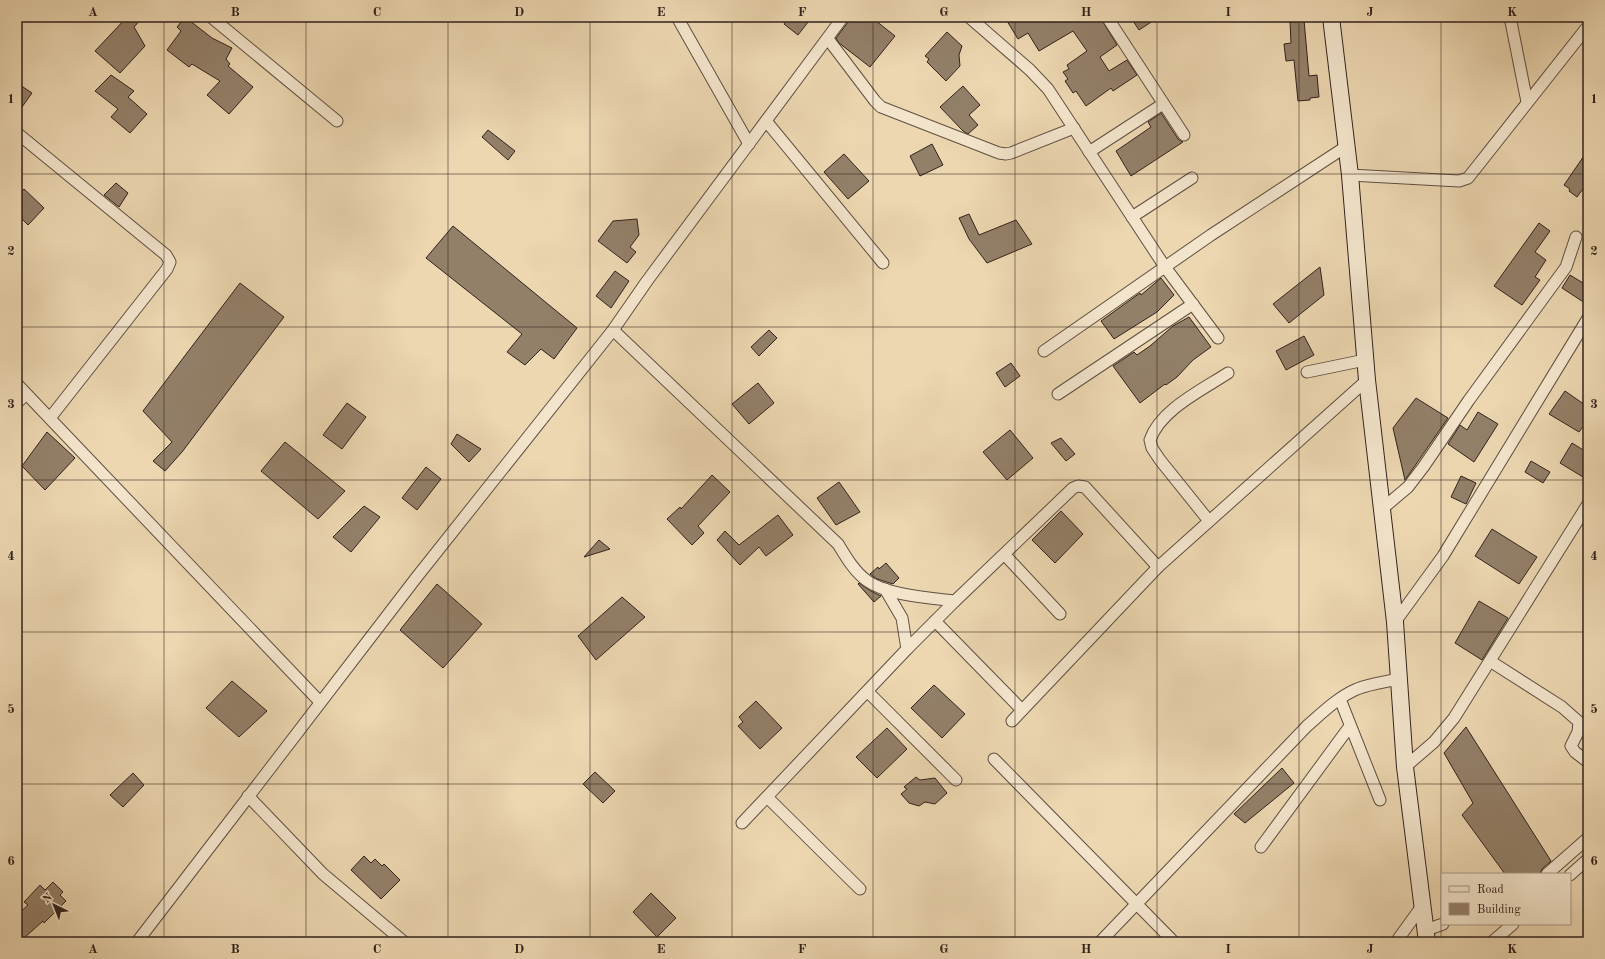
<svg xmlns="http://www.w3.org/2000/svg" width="1605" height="959" viewBox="0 0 1605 959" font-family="'Old Standard TT',serif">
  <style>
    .building { fill: #938069; stroke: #32221c }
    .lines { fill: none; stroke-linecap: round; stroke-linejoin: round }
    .minor-casing { stroke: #604f41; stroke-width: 13 }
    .secondary-casing { stroke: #32221c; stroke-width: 18 }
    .minor { stroke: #f3e5cc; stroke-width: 11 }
    .secondary { stroke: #f3e5cc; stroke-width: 16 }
    .grid { fill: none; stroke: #32221c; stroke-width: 1; stroke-opacity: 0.55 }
    .neatline { fill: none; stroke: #32221c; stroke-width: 1.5 }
    .grid-label { font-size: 13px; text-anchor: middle; font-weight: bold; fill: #32221c }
  </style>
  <rect width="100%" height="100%" fill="#ecd7b1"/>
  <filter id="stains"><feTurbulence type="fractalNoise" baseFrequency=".005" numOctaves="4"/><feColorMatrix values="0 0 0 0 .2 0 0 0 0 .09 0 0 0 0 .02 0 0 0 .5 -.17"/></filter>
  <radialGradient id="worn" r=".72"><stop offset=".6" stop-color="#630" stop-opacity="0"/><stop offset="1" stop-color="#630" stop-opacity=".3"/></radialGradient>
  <!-- building -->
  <g class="building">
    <path d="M 127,17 L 143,17 L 134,27 L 145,46 L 120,73 L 95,51 Z"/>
    <path d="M 185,17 L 212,38 L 232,48 L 226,59 L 230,64 L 228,66 L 253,87 L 229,114 L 207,95 L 220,81 L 192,64 L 189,67 L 167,50 L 181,31 L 177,27 Z"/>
    <path d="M 789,17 L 812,17 L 798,35 L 784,24 Z"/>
    <path d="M 852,17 L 871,17 L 895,36 L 870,67 L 839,43 L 836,38 Z"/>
    <path d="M 1014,17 L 1100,17 L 1117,45 L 1100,57 L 1109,71 L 1127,60 L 1137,75 L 1113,91 L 1111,88 L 1086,106 L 1076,91 L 1073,93 L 1065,81 L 1068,79 L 1063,72 L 1069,69 L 1067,65 L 1087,51 L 1073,31 L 1039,51 L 1028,33 L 1018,39 L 1007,21 Z"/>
    <path d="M 1140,17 L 1159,17 L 1139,30 L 1133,21 Z"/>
    <path d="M 1304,20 L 1309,76 L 1317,75 L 1319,97 L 1310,98 L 1310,100 L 1298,101 L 1294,60 L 1286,61 L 1284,44 L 1291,43 L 1290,21 Z"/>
    <path d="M 947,32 L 962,46 L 959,55 L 960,66 L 946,81 L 927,62 L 929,59 L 925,56 Z"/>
    <path d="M 111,75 L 134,91 L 128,97 L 147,114 L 130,133 L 111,117 L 118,109 L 95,91 Z"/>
    <path d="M 17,83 L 32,93 L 17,114 Z"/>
    <path d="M 963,86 L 980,105 L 969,115 L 978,125 L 968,134 L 963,131 L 940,107 Z"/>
    <path d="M 1161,113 L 1178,139 L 1183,142 L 1131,176 L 1116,151 L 1151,127 L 1148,122 Z"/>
    <path d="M 488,130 L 515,151 L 508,160 L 482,137 Z"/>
    <path d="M 932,144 L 943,165 L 920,176 L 910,156 Z"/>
    <path d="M 1588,150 L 1588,182 L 1577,197 L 1569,191 L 1570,189 L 1564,185 Z"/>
    <path d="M 844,154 L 869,181 L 848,199 L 824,172 Z"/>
    <path d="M 116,183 L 128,193 L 119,207 L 104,195 Z"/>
    <path d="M 24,189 L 44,208 L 28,225 L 17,214 L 17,196 Z"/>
    <path d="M 969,214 L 979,235 L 1016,220 L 1032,244 L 987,263 L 969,239 L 959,218 Z"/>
    <path d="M 637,219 L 639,235 L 630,247 L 636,252 L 627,263 L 598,241 L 613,221 Z"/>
    <path d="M 1539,223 L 1550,231 L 1535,252 L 1546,260 L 1535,277 L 1540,280 L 1522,305 L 1494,286 Z"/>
    <path d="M 453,226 L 577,328 L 554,359 L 541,349 L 525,365 L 507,352 L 522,334 L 426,258 Z"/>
    <path d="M 1320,267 L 1324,295 L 1289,323 L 1273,304 Z"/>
    <path d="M 615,271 L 629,281 L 611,308 L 596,296 Z"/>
    <path d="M 1570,275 L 1588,286 L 1588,305 L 1562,288 Z"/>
    <path d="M 1161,278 L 1174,295 L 1157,312 L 1114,339 L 1101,321 L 1140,293 L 1141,295 Z"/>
    <path d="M 240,283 L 284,317 L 182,452 L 165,471 L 153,461 L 172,442 L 143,411 Z"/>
    <path d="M 1189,317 L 1211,347 L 1193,360 L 1177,377 L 1166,385 L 1165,384 L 1140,403 L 1113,366 L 1134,352 L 1137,355 L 1150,346 L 1173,326 Z"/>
    <path d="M 769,330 L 777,338 L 759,356 L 751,347 Z"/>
    <path d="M 1304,336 L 1314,355 L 1286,370 L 1276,351 Z"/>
    <path d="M 1011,363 L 1020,376 L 1005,387 L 996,373 Z"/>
    <path d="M 758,383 L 774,403 L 749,424 L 732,404 Z"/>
    <path d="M 1565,391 L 1588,407 L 1588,420 L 1579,432 L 1549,414 Z"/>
    <path d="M 1416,398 L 1448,418 L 1405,480 L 1393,428 Z"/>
    <path d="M 347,403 L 366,417 L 342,449 L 323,435 Z"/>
    <path d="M 1478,412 L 1498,424 L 1474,462 L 1448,444 L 1460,425 L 1467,430 Z"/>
    <path d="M 1010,430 L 1033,458 L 1007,480 L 983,452 Z"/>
    <path d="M 47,432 L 75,458 L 45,490 L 22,466 Z"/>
    <path d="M 457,434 L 481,449 L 469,462 L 451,444 Z"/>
    <path d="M 1061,438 L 1075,454 L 1066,461 L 1051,443 Z"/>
    <path d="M 285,442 L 345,491 L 318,519 L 261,471 Z"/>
    <path d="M 1572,443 L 1588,453 L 1588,480 L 1560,463 Z"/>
    <path d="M 1531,461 L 1550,472 L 1543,483 L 1525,472 Z"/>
    <path d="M 426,467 L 441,479 L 417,510 L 402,498 Z"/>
    <path d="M 712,475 L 730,492 L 698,526 L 704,533 L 692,545 L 667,519 L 680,507 L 681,509 Z"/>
    <path d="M 1461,476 L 1476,483 L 1466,504 L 1451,497 Z"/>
    <path d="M 839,482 L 860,512 L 836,525 L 817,498 Z"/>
    <path d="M 364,506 L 380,517 L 351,552 L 333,537 Z"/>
    <path d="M 1061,511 L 1083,534 L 1055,563 L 1032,540 Z"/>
    <path d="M 778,515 L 793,535 L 766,556 L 759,547 L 740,565 L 717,540 L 725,531 L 739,545 Z"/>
    <path d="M 1492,529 L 1537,557 L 1519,584 L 1475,556 Z"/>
    <path d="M 599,540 L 610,549 L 584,557 Z"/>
    <path d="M 886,563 L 899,578 L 893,584 L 877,579 L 870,574 L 878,567 L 879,569 Z"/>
    <path d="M 859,583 L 871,591 L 881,596 L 874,602 L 858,584 Z"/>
    <path d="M 437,584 L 482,624 L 443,668 L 400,630 Z"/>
    <path d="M 622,597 L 645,617 L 596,660 L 578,636 Z"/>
    <path d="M 1479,601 L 1508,618 L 1482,660 L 1455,643 Z"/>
    <path d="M 232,681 L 267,711 L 239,737 L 206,708 Z"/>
    <path d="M 934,685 L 965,714 L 942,738 L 911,708 Z"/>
    <path d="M 756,701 L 782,728 L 760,749 L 738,726 L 743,722 L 739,717 Z"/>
    <path d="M 1466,727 L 1551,861 L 1542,869 L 1540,874 L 1505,874 L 1462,815 L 1473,803 L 1444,753 Z"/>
    <path d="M 887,728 L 907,749 L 877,778 L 856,757 Z"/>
    <path d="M 1282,768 L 1294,783 L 1245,823 L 1234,814 Z"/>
    <path d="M 595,772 L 615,791 L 603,803 L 583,784 Z"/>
    <path d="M 133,773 L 144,785 L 123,807 L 110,795 Z"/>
    <path d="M 916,777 L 920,780 L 935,778 L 947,793 L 935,804 L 925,802 L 919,806 L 909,803 L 901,794 L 907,789 L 904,787 Z"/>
    <path d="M 364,856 L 371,863 L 375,859 L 382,866 L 384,864 L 400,880 L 381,899 L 351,870 Z"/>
    <path d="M 53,882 L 63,892 L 60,895 L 66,901 L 44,923 L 43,921 L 23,939 L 17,932 L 17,915 L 28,905 L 24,902 L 40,885 L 45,890 Z"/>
    <path d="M 651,893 L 676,918 L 657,937 L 633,912 Z"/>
  </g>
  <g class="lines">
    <!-- minor casing -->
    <g class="minor-casing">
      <g id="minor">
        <path d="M 211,17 L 337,121"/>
        <path d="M 677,17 L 749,144"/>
        <path d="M 969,17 L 1030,70 L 1048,89 L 1165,267 L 1218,338"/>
        <path d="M 1107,17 L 1184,135"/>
        <path d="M 1510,17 L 1527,102"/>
        <path d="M 828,39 L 875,101 L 881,107 L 999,153 L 1006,154 L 1011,153 L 1074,128"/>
        <path d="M 766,121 L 883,263"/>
        <path d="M 17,133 L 166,255 L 170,262 L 167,269 L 50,418"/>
        <path d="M 1089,152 L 1163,104"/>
        <path d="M 1350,175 L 1459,181 L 1468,178 L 1588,26"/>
        <path d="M 1132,217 L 1192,178"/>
        <path d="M 613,330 L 838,544 C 846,557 854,571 866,580 C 885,595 932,598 955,601 L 1073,488 L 1078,486 L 1085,487 L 1158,567 L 1367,380"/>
        <path d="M 1044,351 L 1211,235 L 1347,146"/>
        <path d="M 1307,372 L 1365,360"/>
        <path d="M 17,384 L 320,702"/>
        <path d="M 1058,394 L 1193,304"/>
        <path d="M 17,403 L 26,394"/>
        <path d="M 1382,509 L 1408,487 L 1424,466 L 1469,400 L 1566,267 L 1576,237"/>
        <path d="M 1209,521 L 1160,460 L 1152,448 L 1150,440 C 1160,410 1202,390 1228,373"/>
        <path d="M 1005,555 L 1060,614"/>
        <path d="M 935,621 L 1022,710"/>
        <path d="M 1395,622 L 1443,556 L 1588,318"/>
        <path d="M 907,649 L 955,601"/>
        <path d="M 1490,661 L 1562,707 L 1579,722 L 1578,732 L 1571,746 L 1575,752 L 1588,762"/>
        <path d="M 868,692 L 956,780"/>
        <path d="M 1340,699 L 1380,800"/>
        <path d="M 1012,721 L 1158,567"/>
        <path d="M 994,759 L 1174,942"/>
        <path d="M 1405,767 L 1434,742 L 1454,718 L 1588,504"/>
        <path d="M 248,796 L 323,874 L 404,942"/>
        <path d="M 767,797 L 860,889"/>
        <path d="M 742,823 L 907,649 L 902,618 L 885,589"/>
        <path d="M 1261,847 L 1350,726"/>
        <path d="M 1547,874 L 1588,838"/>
        <path d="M 1570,875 L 1588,859"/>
        <path d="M 1426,930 L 1443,924"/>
        <path d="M 137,942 L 416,578 L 613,330 L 647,281 L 843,17"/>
        <path d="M 1100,942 L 1307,726 C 1322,713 1338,697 1357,689 C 1370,684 1385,682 1399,679"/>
        <path d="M 1396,942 L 1422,906"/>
        <path d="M 1492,942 L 1513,924"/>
      </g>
    </g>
    <!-- secondary casing -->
    <g class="secondary-casing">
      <path id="secondary" d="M 1331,17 L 1350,175 L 1367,380 L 1395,622 L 1405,767 L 1427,942"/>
    </g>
    <!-- minor -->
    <use href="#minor" class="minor"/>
    <!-- secondary -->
    <use href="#secondary" class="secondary"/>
  </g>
  <!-- grid -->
  <path class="grid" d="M 164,17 L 164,942M 306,17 L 306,942M 448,17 L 448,942M 590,17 L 590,942M 732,17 L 732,942M 873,17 L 873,942M 1015,17 L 1015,942M 1157,17 L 1157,942M 1299,17 L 1299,942M 1441,17 L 1441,942M 17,174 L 1588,174M 17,327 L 1588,327M 17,480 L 1588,480M 17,632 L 1588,632M 17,784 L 1588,784"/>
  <!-- margin -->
  <rect width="1605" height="959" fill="none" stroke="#ecd7b1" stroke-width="44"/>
  <!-- legend -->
  <rect x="1441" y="873" width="130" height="52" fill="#f3e5cc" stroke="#a69786"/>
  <rect x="1449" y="886" width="20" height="6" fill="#f3e5cc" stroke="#a69786"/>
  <text x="1477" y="893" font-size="12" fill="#32221c">Road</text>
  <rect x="1449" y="903" width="20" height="12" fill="#938069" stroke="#a69786"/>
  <text x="1477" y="913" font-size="12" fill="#32221c">Building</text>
  <!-- north arrow -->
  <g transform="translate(54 905) rotate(317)" stroke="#f3e5cc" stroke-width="3" paint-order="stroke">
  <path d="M0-3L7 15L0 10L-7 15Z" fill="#32221c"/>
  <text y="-6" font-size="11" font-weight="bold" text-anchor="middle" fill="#32221c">N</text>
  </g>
  <rect x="22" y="22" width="1561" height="915" class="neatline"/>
  <g class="grid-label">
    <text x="93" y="16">A</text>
    <text x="235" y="16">B</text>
    <text x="377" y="16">C</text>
    <text x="519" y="16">D</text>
    <text x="661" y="16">E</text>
    <text x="802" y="16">F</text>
    <text x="944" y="16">G</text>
    <text x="1086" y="16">H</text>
    <text x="1228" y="16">I</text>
    <text x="1370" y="16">J</text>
    <text x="1512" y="16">K</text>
    <text x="11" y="103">1</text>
    <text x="1594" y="103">1</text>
    <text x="11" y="255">2</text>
    <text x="1594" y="255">2</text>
    <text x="11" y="408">3</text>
    <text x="1594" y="408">3</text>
    <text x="11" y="560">4</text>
    <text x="1594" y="560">4</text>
    <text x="11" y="713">5</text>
    <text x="1594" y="713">5</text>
    <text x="11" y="865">6</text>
    <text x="1594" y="865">6</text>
    <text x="93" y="953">A</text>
    <text x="235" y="953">B</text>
    <text x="377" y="953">C</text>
    <text x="519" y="953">D</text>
    <text x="661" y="953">E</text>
    <text x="802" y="953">F</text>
    <text x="944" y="953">G</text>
    <text x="1086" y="953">H</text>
    <text x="1228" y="953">I</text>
    <text x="1370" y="953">J</text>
    <text x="1512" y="953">K</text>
  </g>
  <rect width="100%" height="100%" filter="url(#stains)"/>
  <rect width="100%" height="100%" fill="url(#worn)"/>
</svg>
